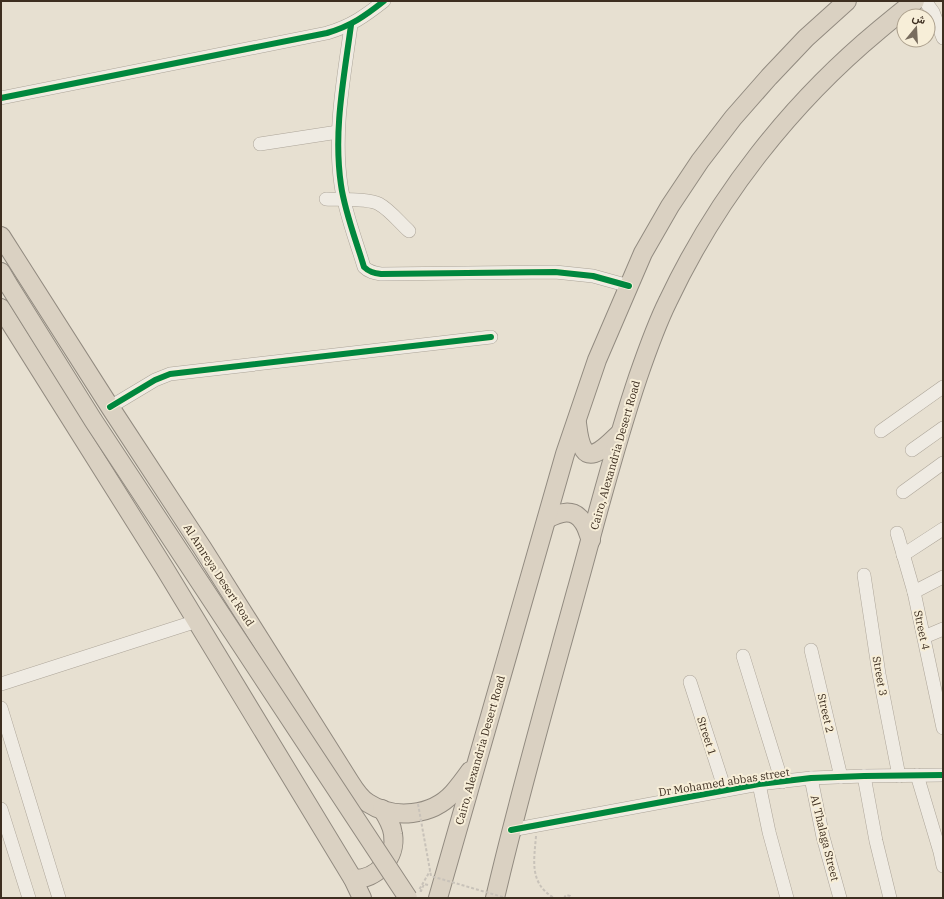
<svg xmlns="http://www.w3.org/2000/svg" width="944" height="899" viewBox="0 0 944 899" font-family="'IBM Plex Serif',Vazirmatn,serif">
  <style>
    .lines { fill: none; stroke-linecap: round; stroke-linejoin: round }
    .minor-casing { stroke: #ada599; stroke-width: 14 }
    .highway-casing { stroke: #928b80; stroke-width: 20 }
    .path { stroke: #c8c2b9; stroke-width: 2; stroke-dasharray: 3 2; stroke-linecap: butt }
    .minor { stroke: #efebe3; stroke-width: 13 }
    .highway { stroke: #dad1c2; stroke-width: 18 }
    .highway-bridge-casing { stroke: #928b80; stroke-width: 20; stroke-linecap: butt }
    .path-bridge { stroke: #c8c2b9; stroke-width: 2; stroke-dasharray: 3 2; stroke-linecap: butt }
    .highway-bridge { stroke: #dad1c2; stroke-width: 18 }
    .cycleway-casing { stroke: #f7eed8; stroke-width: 8 }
    .cycleway { stroke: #00873e; stroke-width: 6 }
    .labels { text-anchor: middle; stroke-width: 4; stroke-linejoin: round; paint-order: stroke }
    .street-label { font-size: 11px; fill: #3d2e20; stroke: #f7eed8 }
  </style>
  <rect width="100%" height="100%" fill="#e7e0d1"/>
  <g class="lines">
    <!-- minor casing -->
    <g class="minor-casing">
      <g id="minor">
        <path d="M 925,1 L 933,12 L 943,38"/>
        <path d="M 351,25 C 344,78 333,131 341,185 C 345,213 356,240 364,267 C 369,272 374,273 381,274 L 555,272 L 593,276 L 629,286"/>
        <path d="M 1,98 L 327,33 C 351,26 365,16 384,1"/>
        <path d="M 260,144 L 338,132"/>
        <path d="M 326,199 C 339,200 368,198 379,204 C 390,210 400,223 409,231"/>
        <path d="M 110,407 L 155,380 L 170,374 L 491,337"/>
        <path d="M 881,431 L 943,387"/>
        <path d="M 912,450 L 943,428"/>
        <path d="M 903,492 L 943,463"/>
        <path d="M 897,533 L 914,592 L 943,728"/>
        <path d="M 903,555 L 943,529"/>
        <path d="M 864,575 L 879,674 L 899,776"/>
        <path d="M 914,592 L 943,577"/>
        <path d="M 924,637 L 943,629"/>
        <path d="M 811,650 L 841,777"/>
        <path d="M 743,656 L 782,782"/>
        <path d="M 690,682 L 725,790"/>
        <path d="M 1,684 L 197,621"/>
        <path d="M 1,708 L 59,898"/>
        <path d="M 917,775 L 940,852 L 943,866"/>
        <path d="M 864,776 L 876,841 L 890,898"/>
        <path d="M 811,778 L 823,837 L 840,898"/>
        <path d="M 759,784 L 769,832 L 787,898"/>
        <path d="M 1,809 L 29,898"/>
        <path d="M 511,830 L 759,784 L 811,778 L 864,776 L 943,775"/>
      </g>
    </g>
    <!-- highway casing -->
    <g class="highway-casing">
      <g id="highway">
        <path d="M 1,236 L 110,407 L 203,549 L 350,782 C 355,790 360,798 368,803 C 394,820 432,816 453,793 C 459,786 465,778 470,771"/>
        <path d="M 1,272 L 8,284"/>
        <path d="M 1,308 L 165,569 L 353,879 L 362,898"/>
        <path d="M 577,423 C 578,431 579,443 584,450 C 593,463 613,439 620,433"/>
        <path d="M 547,519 C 559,513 573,507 583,522 C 587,527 588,534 591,540"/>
        <path d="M 353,879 C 376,880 397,858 393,834 C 392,825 387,817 382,809"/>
        <path d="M 438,898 L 565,454 L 597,360 L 643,253 L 670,206 L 700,161 L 733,118 L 769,77 L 806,38 L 847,1"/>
        <path d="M 495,898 C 519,795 548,694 576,592 C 596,520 614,448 638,377 C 647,351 656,325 668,301 C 717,197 791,103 879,30 C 891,20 903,10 915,1"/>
      </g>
    </g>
    <!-- path -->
    <g class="path">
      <path d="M 536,836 C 534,861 529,883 554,898"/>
      <path d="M 428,885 L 424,884 L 421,891 L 419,890 L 430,871"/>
      <path d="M 564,898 L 566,895 L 570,896 L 570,898"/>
    </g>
    <!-- minor -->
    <use href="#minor" class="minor"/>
    <!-- highway -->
    <use href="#highway" class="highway"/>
    <!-- highway-bridge casing -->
    <g class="highway-bridge-casing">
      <path id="highway-bridge" d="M 8,284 L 93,420 L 408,898"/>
    </g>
    <!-- path-bridge -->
    <path class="path-bridge" d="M 418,804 L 431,876 L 506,898"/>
    <!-- highway-bridge -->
    <use href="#highway-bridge" class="highway-bridge"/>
    <!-- cycleway casing -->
    <g class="cycleway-casing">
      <g id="cycleway">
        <path d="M 351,25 C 344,78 333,131 341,185 C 345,213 356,240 364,267 C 369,272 374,273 381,274 L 555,272 L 593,276 L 629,286"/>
        <path d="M 1,98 L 327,33 C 351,26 365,16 384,1"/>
        <path d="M 110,407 L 155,380 L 170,374 L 491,337"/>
        <path d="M 511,830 L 759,784 L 811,778 L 864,776 L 943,775"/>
      </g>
    </g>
    <!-- cycleway -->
    <use href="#cycleway" class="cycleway"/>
  </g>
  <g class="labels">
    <!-- street labels -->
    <g class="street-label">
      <text transform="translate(615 455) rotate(-74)" y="4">Cairo, Alexandria Desert Road</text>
      <text transform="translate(219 575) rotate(57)" y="4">Al Amreya Desert Road</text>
      <text transform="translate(922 630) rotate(78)" y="4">Street 4</text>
      <text transform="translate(880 676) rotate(80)" y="4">Street 3</text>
      <text transform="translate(826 713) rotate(77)" y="4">Street 2</text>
      <text transform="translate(707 736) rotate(72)" y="4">Street 1</text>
      <text transform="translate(480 750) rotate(-74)" y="4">Cairo, Alexandria Desert Road</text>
      <text transform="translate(724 782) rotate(-9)" y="4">Dr Mohamed abbas street</text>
      <text transform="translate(825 838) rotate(76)" y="4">Al Thalaga Street</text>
    </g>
  </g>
  <!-- border -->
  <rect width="944" height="899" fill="none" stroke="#3d2e20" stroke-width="4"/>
  <!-- north arrow -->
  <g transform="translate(916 28) rotate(18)"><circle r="19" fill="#f7eed8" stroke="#ada18e"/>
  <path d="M0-3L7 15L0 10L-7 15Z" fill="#786c5e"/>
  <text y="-6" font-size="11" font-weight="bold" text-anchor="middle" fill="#3d2e20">ش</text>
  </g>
</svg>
